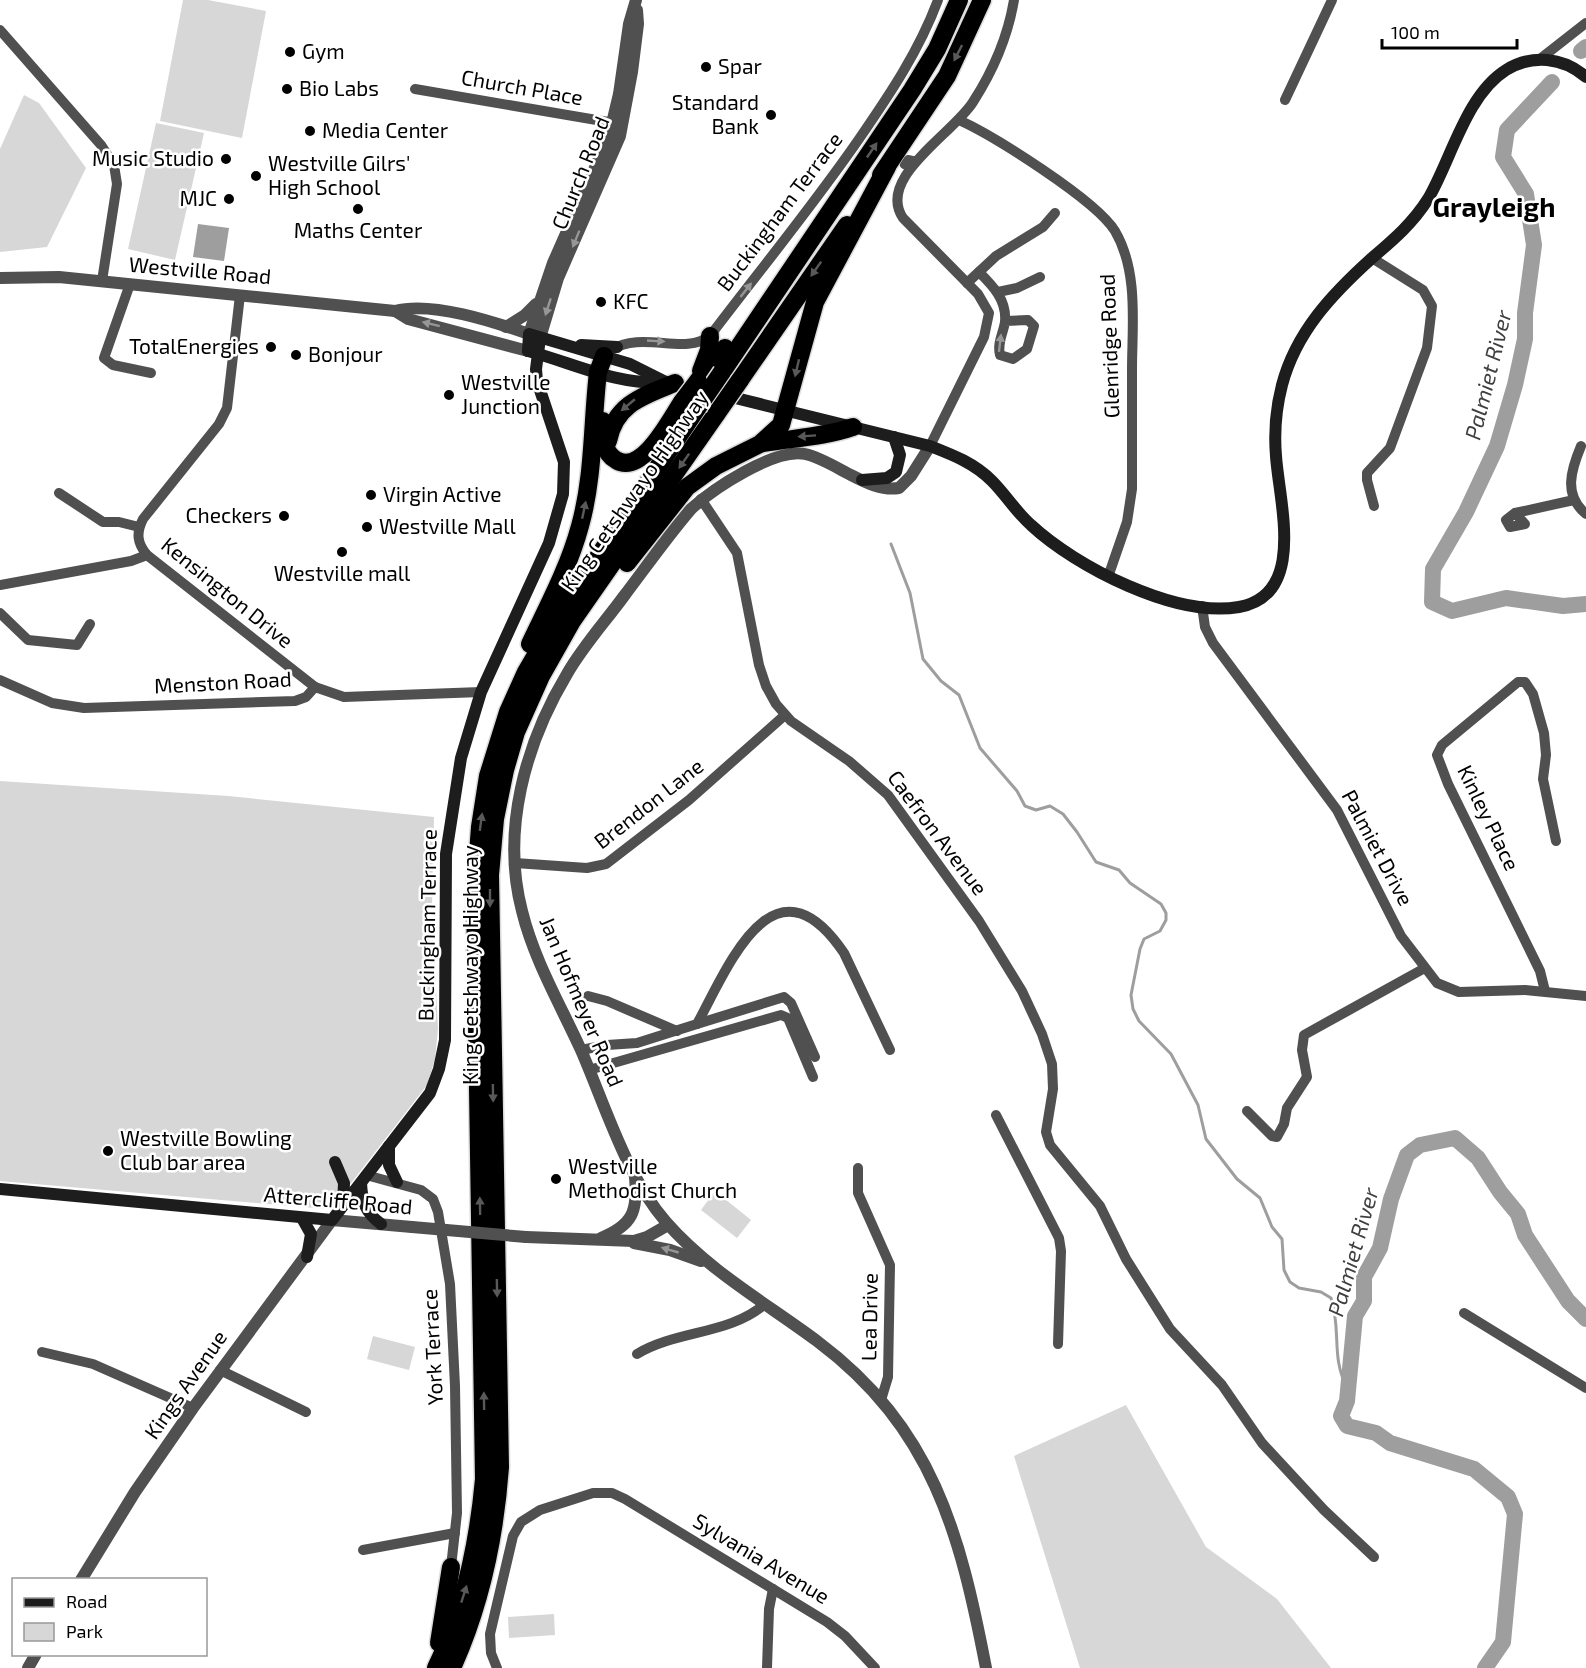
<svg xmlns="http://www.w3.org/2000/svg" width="1586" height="1668" viewBox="0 0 1586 1668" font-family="'Exo 2',sans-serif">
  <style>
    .green { fill: #d7d7d7 }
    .water { fill: #9e9e9e }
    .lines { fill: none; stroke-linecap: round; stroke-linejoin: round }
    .stream { stroke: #9e9e9e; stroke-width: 3 }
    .river { stroke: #9e9e9e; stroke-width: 16 }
    .motorway-casing { stroke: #dbdbdb; stroke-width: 21 }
    .pedestrian { stroke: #505050; stroke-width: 8 }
    .minor { stroke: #505050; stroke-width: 10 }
    .tertiary { stroke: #505050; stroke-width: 12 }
    .secondary { stroke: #1d1d1d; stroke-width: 12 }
    .motorway { stroke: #000; stroke-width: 18 }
    .motorway-bridge-casing { stroke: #dbdbdb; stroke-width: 21; stroke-linecap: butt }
    .tertiary-bridge { stroke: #505050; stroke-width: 12 }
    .motorway-bridge { stroke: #000; stroke-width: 18 }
    .oneway { fill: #595959 }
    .oneway2 { fill: #969696 }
    .poi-dot { fill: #000; stroke: #fff; stroke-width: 2 }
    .labels { text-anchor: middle; stroke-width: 5; stroke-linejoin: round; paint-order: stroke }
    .poi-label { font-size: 21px; fill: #000; stroke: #fff; text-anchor: start }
    .street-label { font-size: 21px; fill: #000; stroke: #fff }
    .water-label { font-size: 22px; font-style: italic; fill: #3f3f3f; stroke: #fff }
    .district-label { font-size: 27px; font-weight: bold; fill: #000; stroke: #fff }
  </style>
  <rect width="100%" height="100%" fill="#fff"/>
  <!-- green -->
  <g class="green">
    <path d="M 183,0 L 208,0 L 266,11 L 242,138 L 160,121 Z"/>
    <path d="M 24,95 L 39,103 L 86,168 L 47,247 L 0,252 L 0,149 Z"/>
    <path d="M 156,123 L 204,133 L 175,260 L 128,249 Z"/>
    <path d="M 0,781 L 228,796 L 434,817 L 432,906 L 438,1029 L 435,1059 L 427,1085 L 335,1204 L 327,1209 L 0,1181 Z"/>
    <path d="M 715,1191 L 751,1220 L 737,1238 L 701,1210 Z"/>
    <path d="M 373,1336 L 415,1347 L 409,1370 L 367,1359 Z"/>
    <path d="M 1126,1405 L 1206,1547 L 1277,1599 L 1331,1668 L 1080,1668 L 1014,1456 Z"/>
    <path d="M 554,1614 L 555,1635 L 509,1638 L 508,1617 Z"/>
  </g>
  <!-- water -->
  <path class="water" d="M 198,224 L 229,228 L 224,261 L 193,257 Z"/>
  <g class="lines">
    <!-- stream -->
    <path class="stream" d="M 891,544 L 910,593 L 923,659 L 941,681 L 959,695 L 980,748 L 1017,791 L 1025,806 L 1036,810 L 1050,806 L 1063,814 L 1077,832 L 1096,862 L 1119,870 L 1130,883 L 1161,904 L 1166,913 L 1166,920 L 1160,931 L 1144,939 L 1140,949 L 1131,995 L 1133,1009 L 1139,1021 L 1171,1054 L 1198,1105 L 1206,1139 L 1237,1179 L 1260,1198 L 1272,1227 L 1282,1239 L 1284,1270 L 1290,1282 L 1299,1288 L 1321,1292 L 1331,1298 C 1342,1332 1330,1356 1348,1390"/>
    <!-- river -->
    <g class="river">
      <path d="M 1581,51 L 1586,47"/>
      <path d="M 1552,82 L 1507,130 L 1503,157 L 1526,194 L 1534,245 L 1525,313 L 1525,339 L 1515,385 L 1497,446 L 1466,512 L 1433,569 L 1432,602 L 1452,611 L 1506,598 L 1563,606 L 1586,604"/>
      <path d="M 1485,1668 L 1503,1642 L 1515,1514 L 1508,1497 L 1474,1469 L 1390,1443 L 1376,1433 L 1347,1426 L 1341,1416 L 1347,1401 L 1355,1316 L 1364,1301 L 1364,1277 L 1380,1248 L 1391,1199 L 1407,1155 L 1420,1145 L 1455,1138 L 1478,1158 L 1500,1192 L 1518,1214 L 1525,1235 L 1568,1301 L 1586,1319"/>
    </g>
    <!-- motorway casing -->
    <g class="motorway-casing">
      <g id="motorway">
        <path d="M 881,175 L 947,76 L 982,0"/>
        <path d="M 701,371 L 709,350 L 710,336"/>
        <path d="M 722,372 L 912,90 L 937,49 L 959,0"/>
        <path d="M 740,380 L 847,225"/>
        <path d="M 698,381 L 725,348"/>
        <path d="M 603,421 C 603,435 602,452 616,460 C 642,476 670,420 682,402"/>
        <path d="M 608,441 C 615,404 643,396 675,383"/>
        <path d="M 764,443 C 793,438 824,437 853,427"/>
        <path d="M 627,563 L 687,487 L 716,466 L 760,444 L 781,425 L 815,302 L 887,167"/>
        <path d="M 530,644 C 548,606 569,567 580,526 C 594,476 592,423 598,372 L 604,356"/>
        <path d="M 439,1643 L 451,1567"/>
        <path d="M 436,1668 C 465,1608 478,1545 484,1479 L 475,893 L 480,827 L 488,776 L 508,712 L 526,672 L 560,614 L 698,407"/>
        <path d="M 452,1668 C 481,1604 495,1537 500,1467 L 490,875 L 495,819 L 505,770 L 516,732 L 541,676 L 572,621 L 717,413"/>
      </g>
    </g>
    <!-- pedestrian -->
    <path class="pedestrian" d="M 904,165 L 908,159 L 917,161"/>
    <!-- minor -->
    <g class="minor">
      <path d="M 0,30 L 101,145 L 114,165 L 117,184 L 102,281"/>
      <path d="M 1540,59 L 1586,23"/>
      <path d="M 415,89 L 620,124"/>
      <path d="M 1285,100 L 1332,0"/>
      <path d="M 959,120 C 994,136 1096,200 1115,231 C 1139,272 1132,326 1132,370 C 1132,410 1132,450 1132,489 L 1127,522 L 1108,577"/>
      <path d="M 1372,258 L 1423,290 L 1432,306 L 1427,348 L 1390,448 L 1367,473 L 1367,480 L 1374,506"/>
      <path d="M 979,272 C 993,286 1007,300 1005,322 C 1003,334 997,343 1000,355 L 1013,359 L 1027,349 L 1034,326 L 1028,320 L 1005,321"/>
      <path d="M 967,283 L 996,256 L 1043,227 L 1055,213"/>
      <path d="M 130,284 L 104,358 L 113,365 L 151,373"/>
      <path d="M 998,292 L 1017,288 L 1040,277"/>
      <path d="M 240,295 L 227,408 L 219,424 L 143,519 C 136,533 137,543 147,555 L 315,687"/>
      <path d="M 611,350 C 643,330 684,356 710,336 C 760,270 812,207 859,139 C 890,94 919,51 938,0"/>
      <path d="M 930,446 L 984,337 L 989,313 L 978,294 L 903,218 C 876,178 953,134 973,102 C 993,71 1008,36 1014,0"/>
      <path d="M 1581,446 C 1571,470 1563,495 1586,514"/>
      <path d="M 59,493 L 103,522 L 119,522 L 139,527"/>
      <path d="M 701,499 L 737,553 L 759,665 L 766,686 L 776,704 L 791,721 L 849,761 L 888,795 L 979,921 L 1022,991 L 1042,1034 L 1052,1064 L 1053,1089 L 1046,1132 L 1050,1145 L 1100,1206 L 1126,1259 L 1170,1329 L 1222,1385 L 1262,1443 L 1324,1510 L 1374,1557"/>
      <path d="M 1515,513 L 1525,524 L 1510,527 L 1506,520 L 1515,513 L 1574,500"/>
      <path d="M 0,585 L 131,561 L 147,555"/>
      <path d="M 1202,606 L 1205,627 L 1213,643 L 1337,810 L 1401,936 L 1437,983 L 1459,992 L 1525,990 L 1586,996"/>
      <path d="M 0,613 L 28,640 L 77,645 L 90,624"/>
      <path d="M 0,680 L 52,703 L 84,708 L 295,701 L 306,697 L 315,687 L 344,697 L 481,692"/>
      <path d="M 515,863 L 587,868 L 606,864 L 689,800 L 785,715"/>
      <path d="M 1545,991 L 1540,971 L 1448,784 L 1437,755 L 1442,745 L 1518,682 L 1525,682 L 1533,694 L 1544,733 L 1546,755 L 1543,779 L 1556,841"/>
      <path d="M 588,996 L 607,1001 L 677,1031"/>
      <path d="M 697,1024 L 784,997 L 791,1003 L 815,1057"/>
      <path d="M 581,1050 L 607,1045 L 637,1043 L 697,1024 C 729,965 774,850 844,953 L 890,1050"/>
      <path d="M 589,1070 L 781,1015 L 788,1018 L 813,1077"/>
      <path d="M 1247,1111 L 1272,1136 L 1277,1137 L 1284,1124 L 1287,1108 L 1307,1077 L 1302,1050 L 1304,1035 L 1423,969"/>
      <path d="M 996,1115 L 1059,1238 L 1061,1251 L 1058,1344"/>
      <path d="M 858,1168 L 858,1193 L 890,1265 L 888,1377 L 881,1400"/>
      <path d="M 366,1175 L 421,1190 L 433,1199 L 438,1212 L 450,1284 L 455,1386 L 457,1513 L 451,1567"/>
      <path d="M 1464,1313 L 1586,1388"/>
      <path d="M 42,1352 L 93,1364 L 193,1408"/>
      <path d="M 637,1354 C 677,1330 729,1335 765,1304"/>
      <path d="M 220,1370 L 306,1412"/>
      <path d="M 363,1550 L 455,1533"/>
      <path d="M 497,1668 L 491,1653 L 490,1634 L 513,1536 L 521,1522 L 540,1510 L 593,1493 L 612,1493 L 625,1499 L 827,1622 L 845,1636 L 875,1668"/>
      <path d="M 767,1668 L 769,1609 L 773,1589"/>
    </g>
    <!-- tertiary -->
    <g class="tertiary">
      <path d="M 0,278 L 59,277 L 395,311 C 432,301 494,322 529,334 L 553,263 L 609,136 L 619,94 L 629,24 L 636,0"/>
      <path d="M 395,311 L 408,319 L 528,351"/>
      <path d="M 506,327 L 525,315 L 536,304"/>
      <path d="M 540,338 L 558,278 L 620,136 L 632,72 L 638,24 L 637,10"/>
      <path d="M 930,446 L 911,476 L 899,488 C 880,491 863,481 847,473 C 834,466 819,457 805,454 C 774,448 713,489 691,509 C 667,537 646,567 624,596 C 605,622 583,646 567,674 C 525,744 501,831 522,911 C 534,960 560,1004 581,1050 C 605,1105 626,1176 666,1222 C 709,1271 766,1303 817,1341 C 933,1428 960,1533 986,1668"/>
      <path d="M 526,1237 L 634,1241 L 647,1237 L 668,1225"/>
      <path d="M 601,1238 C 633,1225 638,1211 635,1177"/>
      <path d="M 634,1243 L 670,1250 L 701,1261"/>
      <path d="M 81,1580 L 135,1492 L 193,1408 L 332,1220 L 412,1227"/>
      <path d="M 28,1668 L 36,1654"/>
    </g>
    <!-- secondary -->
    <g class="secondary">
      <path d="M 581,345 L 617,347"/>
      <path d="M 528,351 C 573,363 618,386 665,382"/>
      <path d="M 528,351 L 529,334 L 630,364 L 666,382"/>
      <path d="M 703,390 L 930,446 C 953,455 974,463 992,481 C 1006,495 1016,512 1031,525 C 1076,567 1176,618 1239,607 C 1307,595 1279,502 1276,456 C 1274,432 1276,408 1282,385 C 1296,332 1332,294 1372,258 C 1393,240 1413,223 1428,199 C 1451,160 1466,95 1506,70 C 1532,54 1563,57 1586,77"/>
      <path d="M 862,480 L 887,478 L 896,472 L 900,455 L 894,437"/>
      <path d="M 389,1146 L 389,1165 L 397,1182"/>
      <path d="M 335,1162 L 344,1183 L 343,1205"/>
      <path d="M 361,1183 C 362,1202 365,1212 381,1224"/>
      <path d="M 0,1189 L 332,1220 L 430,1093 L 439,1069 L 445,1040 L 446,854 L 461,758 L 481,692 L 549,543 L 563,494 L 564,462 L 537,381 L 536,369 L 540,338"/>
      <path d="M 302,1218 L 311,1234 L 307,1257"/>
    </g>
    <!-- motorway -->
    <use href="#motorway" class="motorway"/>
    <!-- motorway-bridge casing -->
    <g class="motorway-bridge-casing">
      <g id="motorway-bridge">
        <path d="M 682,402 L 698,381"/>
        <path d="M 698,407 L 722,372"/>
        <path d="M 717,413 L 740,380"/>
      </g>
    </g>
    <!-- tertiary-bridge -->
    <path class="tertiary-bridge" d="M 412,1227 L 526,1237"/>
    <!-- motorway-bridge -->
    <use href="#motorway-bridge" class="motorway-bridge"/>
  </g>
  <!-- one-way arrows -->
  <defs><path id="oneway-solid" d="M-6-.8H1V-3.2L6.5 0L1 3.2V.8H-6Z" transform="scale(1.5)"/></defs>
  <g class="oneway">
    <use href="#oneway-solid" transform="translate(958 53) rotate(117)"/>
    <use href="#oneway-solid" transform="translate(872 150) rotate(-56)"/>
    <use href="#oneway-solid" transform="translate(816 269) rotate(125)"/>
    <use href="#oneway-solid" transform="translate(797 368) rotate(103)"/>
    <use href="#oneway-solid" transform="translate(628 405) rotate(140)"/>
    <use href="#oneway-solid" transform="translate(807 436) rotate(176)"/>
    <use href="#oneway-solid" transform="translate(684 461) rotate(125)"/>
    <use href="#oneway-solid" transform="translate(584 510) rotate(-78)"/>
    <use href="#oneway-solid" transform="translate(481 822) rotate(-82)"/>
    <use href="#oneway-solid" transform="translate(490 898) rotate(90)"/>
    <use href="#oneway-solid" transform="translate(493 1093) rotate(89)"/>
    <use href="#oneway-solid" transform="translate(480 1206) rotate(-91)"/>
    <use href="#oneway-solid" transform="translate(497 1288) rotate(89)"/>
    <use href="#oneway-solid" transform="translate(484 1401) rotate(-91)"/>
    <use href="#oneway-solid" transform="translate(464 1594) rotate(-72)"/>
  </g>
  <g class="oneway2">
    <use href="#oneway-solid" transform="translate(576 239) rotate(112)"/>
    <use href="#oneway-solid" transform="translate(746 290) rotate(-52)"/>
    <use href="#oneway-solid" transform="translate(548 307) rotate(108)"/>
    <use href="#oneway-solid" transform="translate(431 324) rotate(-166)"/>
    <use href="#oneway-solid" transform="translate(656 341) rotate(3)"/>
    <use href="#oneway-solid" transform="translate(1000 343) rotate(-83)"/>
    <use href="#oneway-solid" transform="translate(670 1250) rotate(-164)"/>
  </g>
  <!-- markers -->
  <g class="poi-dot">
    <circle cx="290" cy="52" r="6"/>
    <circle cx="706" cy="67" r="6"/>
    <circle cx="287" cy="89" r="6"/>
    <circle cx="771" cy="115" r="6"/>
    <circle cx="310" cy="131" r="6"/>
    <circle cx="226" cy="159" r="6"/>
    <circle cx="256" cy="176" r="6"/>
    <circle cx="229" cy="199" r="6"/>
    <circle cx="358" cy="209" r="6"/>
    <circle cx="601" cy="302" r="6"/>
    <circle cx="271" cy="347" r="6"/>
    <circle cx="296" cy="355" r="6"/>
    <circle cx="449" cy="395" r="6"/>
    <circle cx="371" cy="495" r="6"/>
    <circle cx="284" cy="516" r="6"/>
    <circle cx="367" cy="527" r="6"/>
    <circle cx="342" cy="552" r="6"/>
    <circle cx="108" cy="1151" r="6"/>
    <circle cx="556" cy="1179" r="6"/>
  </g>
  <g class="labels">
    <!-- poi labels -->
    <g class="poi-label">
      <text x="302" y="59">Gym</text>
      <text x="718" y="74">Spar</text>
      <text x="299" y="96">Bio Labs</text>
      <text x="759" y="110" text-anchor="end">Standard<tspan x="759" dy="24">Bank</tspan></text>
      <text x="322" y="138">Media Center</text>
      <text x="214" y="166" text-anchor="end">Music Studio</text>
      <text x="268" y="171">Westville Gilrs'<tspan x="268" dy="24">High School</tspan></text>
      <text x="217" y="206" text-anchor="end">MJC</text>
      <text x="358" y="238" text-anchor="middle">Maths Center</text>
      <text x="613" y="309">KFC</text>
      <text x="259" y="354" text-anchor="end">TotalEnergies</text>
      <text x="308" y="362">Bonjour</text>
      <text x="461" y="390">Westville<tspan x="461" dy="24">Junction</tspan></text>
      <text x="383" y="502">Virgin Active</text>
      <text x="272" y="523" text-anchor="end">Checkers</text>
      <text x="379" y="534">Westville Mall</text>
      <text x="342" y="581" text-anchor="middle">Westville mall</text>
      <text x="120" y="1146">Westville Bowling<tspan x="120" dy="24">Club bar area</tspan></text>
      <text x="568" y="1174">Westville<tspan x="568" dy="24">Methodist Church</tspan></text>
    </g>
    <!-- street labels -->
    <g class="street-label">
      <text transform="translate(522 88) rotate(10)" y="7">Church Place</text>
      <text transform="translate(581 173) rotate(-68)" y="7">Church Road</text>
      <text transform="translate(780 212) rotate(-53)" y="7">Buckingham Terrace</text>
      <text transform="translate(200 271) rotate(5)" y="7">Westville Road</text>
      <text transform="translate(1110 346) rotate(-92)" y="7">Glenridge Road</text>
      <text transform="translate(635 491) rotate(-55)" y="7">King Cetshwayo Highway</text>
      <text transform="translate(227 593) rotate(39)" y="7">Kensington Drive</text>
      <text transform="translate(223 683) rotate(-3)" y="7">Menston Road</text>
      <text transform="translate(649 804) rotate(-38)" y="7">Brendon Lane</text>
      <text transform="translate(1488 818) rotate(64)" y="7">Kinley Place</text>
      <text transform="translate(937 833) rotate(53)" y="7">Caefron Avenue</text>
      <text transform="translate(1377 848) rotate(62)" y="7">Palmiet Drive</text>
      <text transform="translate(428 925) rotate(-89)" y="7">Buckingham Terrace</text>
      <text transform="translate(471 965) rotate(-90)" y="7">King Cetshwayo Highway</text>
      <text transform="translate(581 1002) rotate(67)" y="7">Jan Hofmeyer Road</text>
      <text transform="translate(338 1201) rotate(5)" y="7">Attercliffe Road</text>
      <text transform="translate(870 1317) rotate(-89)" y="7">Lea Drive</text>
      <text transform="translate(433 1347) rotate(-93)" y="7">York Terrace</text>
      <text transform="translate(186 1385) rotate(-55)" y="7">Kings Avenue</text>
      <text transform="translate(761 1559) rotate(31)" y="7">Sylvania Avenue</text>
    </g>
    <!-- water labels -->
    <g class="water-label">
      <text transform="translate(1488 375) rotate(-76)" y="8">Palmiet River</text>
      <text transform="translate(1353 1252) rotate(-74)" y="8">Palmiet River</text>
    </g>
    <!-- district labels -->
    <g class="district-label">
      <text x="1494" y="217">Grayleigh</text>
    </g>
  </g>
  <!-- legend -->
  <rect x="12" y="1578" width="195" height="78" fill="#ffffff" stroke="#999999" stroke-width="1.5"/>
  <rect x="24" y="1598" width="30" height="9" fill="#1d1d1d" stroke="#999999" stroke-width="1.5"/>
  <text x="66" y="1608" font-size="18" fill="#000000">Road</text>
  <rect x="24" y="1623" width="30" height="18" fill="#d7d7d7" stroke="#999999" stroke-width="1.5"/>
  <text x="66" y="1638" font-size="18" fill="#000000">Park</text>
  <!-- scale -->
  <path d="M1382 39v9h135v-9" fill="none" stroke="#000000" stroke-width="3"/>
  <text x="1391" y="39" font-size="18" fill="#000000" stroke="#ffffff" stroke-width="4.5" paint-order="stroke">100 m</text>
</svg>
